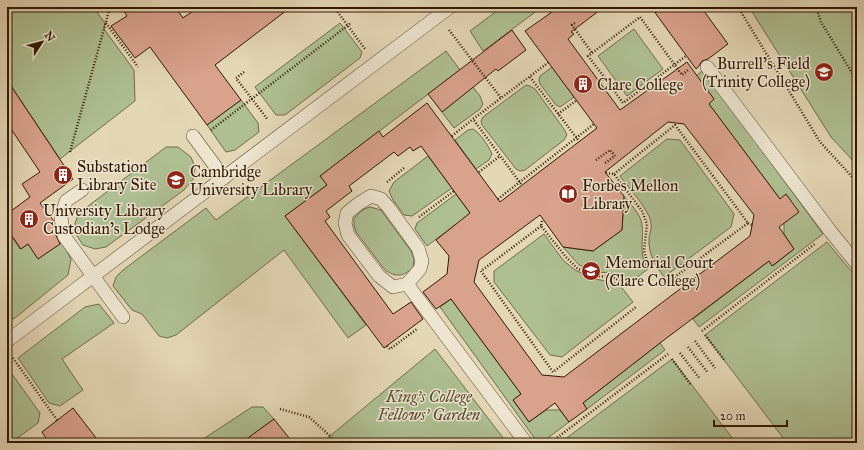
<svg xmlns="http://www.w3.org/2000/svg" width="864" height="450" viewBox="0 0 864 450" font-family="'IM FELL Great Primer',serif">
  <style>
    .green { fill: #aebf92; stroke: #706c4b }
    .building { fill: #d9a28d; stroke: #321804; fill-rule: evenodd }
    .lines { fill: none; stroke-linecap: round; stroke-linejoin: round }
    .lane-casing { stroke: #5e4830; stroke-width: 14 }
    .path { stroke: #321804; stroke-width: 2.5; stroke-dasharray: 1 2; stroke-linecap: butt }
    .lane { stroke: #ede5d0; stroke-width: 13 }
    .labels { text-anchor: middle; stroke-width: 3; stroke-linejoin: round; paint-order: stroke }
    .poi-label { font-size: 16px; fill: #321804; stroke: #ede5d0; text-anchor: start }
    .park-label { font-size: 16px; font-style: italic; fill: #574a2f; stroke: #ede5d0 }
  </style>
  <rect width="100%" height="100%" fill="#e4d7b6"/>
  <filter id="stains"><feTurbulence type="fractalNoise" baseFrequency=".005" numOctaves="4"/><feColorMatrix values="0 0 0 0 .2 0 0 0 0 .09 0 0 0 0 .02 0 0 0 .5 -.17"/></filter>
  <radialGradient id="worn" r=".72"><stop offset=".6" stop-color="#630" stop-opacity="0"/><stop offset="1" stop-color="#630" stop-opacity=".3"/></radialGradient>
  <!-- green -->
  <g class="green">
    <path d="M 7,7 L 102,7 L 96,11 L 105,23 L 104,29 L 134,70 L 135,101 L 60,159 L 7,80 Z"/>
    <path d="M 502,7 L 542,7 L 483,51 L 470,31 Z"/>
    <path d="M 749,7 L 857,7 L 857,165 L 831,137 Z"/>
    <path d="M 340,23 L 362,52 L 360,58 L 285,115 L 276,115 L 255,87 Z"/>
    <path d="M 634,29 L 663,69 L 627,96 L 598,56 Z"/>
    <path d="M 446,51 L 460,70 L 320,176 L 327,185 L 285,216 L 366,325 L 348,338 L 284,250 L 176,335 L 167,338 L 159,336 L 142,314 L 132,310 L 113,286 L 116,277 L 123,270 L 206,208 L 216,220 Z"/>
    <path d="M 552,67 L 574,97 L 560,107 L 556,105 L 540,84 L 539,80 L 540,76 Z"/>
    <path d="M 703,70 L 823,234 L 699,327 L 693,319 L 769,261 L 773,266 L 794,249 L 784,234 L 784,223 L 780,199 L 709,104 L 714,99 L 696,76 Z"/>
    <path d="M 526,85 L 530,86 L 535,89 L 564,129 L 567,135 L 564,140 L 525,170 L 520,171 L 516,169 L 482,125 L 481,121 L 483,117 Z"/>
    <path d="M 473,87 L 480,96 L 483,104 L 480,109 L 454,128 L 442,112 Z"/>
    <path d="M 241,100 L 258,123 L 259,132 L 235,150 L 226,152 L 207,125 Z"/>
    <path d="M 473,129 C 481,134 488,145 492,154 L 489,160 L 476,169 L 455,140 L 468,130 Z"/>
    <path d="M 667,139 L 680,140 L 734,214 L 731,227 L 664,277 C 655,265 648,254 649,238 C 650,233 652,227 651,223 C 650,211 628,187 620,176 Z"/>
    <path d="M 166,147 L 178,147 L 191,157 L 195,168 L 194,178 L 184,190 L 106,247 L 95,249 L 83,245 L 75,233 L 75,223 L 79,213 Z"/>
    <path d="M 428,156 L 452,188 L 412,216 L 404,215 L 393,200 L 389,191 L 394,182 Z"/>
    <path d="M 456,194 L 476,221 L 455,225 L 427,246 L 415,229 L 417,223 Z"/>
    <path d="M 624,196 C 630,204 641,214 642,225 C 644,243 638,252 648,269 L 628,284 L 620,276 L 609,273 L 597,272 L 579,265 L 563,247 L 593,251 L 622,230 Z"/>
    <path d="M 370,207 L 381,210 L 411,251 L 414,259 L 413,268 C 403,276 397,278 385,270 L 356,232 L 354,225 L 354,218 L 364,209 Z"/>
    <path d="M 7,229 L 20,249 L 28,244 L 38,258 L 62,242 L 71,259 L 68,275 L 15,318 L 7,321 Z"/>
    <path d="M 544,234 L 563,260 L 575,270 L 594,279 L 614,282 L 622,288 L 633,302 L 562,357 L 550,355 L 494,282 L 494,271 Z"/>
    <path d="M 827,242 L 857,278 L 857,443 L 787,443 L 705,335 Z"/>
    <path d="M 451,299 L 521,394 L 513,400 L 529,422 L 546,410 L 560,410 L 569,422 L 541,443 L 538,443 L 440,307 Z"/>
    <path d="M 99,304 L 114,323 L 62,359 L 83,390 L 60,406 L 49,403 L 18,358 L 85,307 Z"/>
    <path d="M 660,343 L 665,350 L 587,409 L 583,403 Z"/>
    <path d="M 435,349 L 507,443 L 322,443 L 330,436 Z"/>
    <path d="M 672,359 L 736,443 L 560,443 Z"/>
    <path d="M 9,370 L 40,413 L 38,423 L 16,439 L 19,443 L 7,443 L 7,372 Z"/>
    <path d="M 252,407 L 263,407 L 274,419 L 241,443 L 197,443 Z"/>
  </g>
  <!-- building -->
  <g class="building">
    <path d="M 121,7 L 175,7 L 183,18 L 199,7 L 291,7 L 215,65 L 241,100 L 207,125 L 150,47 L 135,58 L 111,26 L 127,16 Z"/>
    <path d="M 559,7 L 604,7 L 571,32 L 574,34 L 568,39 L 620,110 L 687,62 L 714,99 L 709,104 L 780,199 L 786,194 L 799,212 L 779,227 L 794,249 L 772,266 L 769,261 L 660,343 L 583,403 L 587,409 L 569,422 L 555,403 L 529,422 L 513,400 L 521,394 L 451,299 L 436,309 L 423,292 L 447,274 L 449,256 L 436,240 L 470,213 L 421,146 L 413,151 L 410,147 L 398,156 L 394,152 L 349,186 L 352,191 L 326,211 L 330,217 L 325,221 L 393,314 L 411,302 L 423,319 L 384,348 L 285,216 L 327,185 L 320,176 L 379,131 L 383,137 L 427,103 L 500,202 L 597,128 L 525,31 ZM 668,122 L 684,124 L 754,215 L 750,236 L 564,377 L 542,375 L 474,282 L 479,260 L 540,215 L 563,247 L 593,251 L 622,230 L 624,196 L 605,172 Z"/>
    <path d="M 651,7 L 701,7 L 728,44 L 708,59 L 702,61 L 699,66 L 696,69 Z"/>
    <path d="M 512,30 L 526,50 L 498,71 L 496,69 L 442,112 L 428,94 Z"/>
    <path d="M 7,80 L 73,179 L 40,203 L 53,220 L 54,225 L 52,227 L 60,244 L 38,259 L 28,244 L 21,249 L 7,229 L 7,214 L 30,197 L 22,184 L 40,172 L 7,123 Z"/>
    <path d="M 73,408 L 100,443 L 49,443 L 42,432 Z"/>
    <path d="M 274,419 L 293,443 L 241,443 Z"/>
  </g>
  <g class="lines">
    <!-- lane casing -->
    <g class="lane-casing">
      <g id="lane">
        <path d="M 707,67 L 831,232 L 857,264"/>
        <path d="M 193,136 L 224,178"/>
        <path d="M 82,190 L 66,201 L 61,218 L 64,236 L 123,317"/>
        <path d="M 371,196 L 381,199 L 389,208 L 418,248 L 422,261 L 420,269 L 407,284 L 393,287 L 379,276 L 348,235 L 345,223 L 347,213 L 358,204 Z"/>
        <path d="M 407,284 L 526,443"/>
        <path d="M 7,341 L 450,7"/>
      </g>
    </g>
    <!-- path -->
    <g class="path">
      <path d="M 334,7 L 365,49"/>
      <path d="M 367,7 L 368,8"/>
      <path d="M 738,7 L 820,142 L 857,182"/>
      <path d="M 816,7 L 821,22 L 857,81"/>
      <path d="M 106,23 L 138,67"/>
      <path d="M 575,23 L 572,25 L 592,53"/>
      <path d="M 449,30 L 501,98"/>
      <path d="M 244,72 L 236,78 L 268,120"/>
      <path d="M 530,77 L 579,141"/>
      <path d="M 605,78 L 588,56 L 640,17 L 682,75 L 688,70"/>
      <path d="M 600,82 L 605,78 L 623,103 L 686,56"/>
      <path d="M 558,114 L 577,100"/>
      <path d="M 211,130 L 351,23"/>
      <path d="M 452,136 L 473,119"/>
      <path d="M 70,152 L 110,7"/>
      <path d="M 596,160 L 610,150 L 615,156 L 605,163"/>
      <path d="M 479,172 L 500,156"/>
      <path d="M 606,173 L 614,174 L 642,211 L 647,224 L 644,251 L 647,261 L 652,267"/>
      <path d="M 614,174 L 675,125 L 748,223 L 668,282"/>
      <path d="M 387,182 L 404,168"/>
      <path d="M 521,184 L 473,119 L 549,62"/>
      <path d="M 498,199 L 594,124"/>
      <path d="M 419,217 L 454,191"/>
      <path d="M 542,221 L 541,226 L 566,257 L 578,269 L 597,276 L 612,277 L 619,280 L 625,286"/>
      <path d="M 748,223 L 752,225"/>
      <path d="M 541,226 L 481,271 L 553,372 L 636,307"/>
      <path d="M 702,331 L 816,243"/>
      <path d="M 705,335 L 725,361"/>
      <path d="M 695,341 L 715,368"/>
      <path d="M 387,346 L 390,349 L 417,329"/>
      <path d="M 688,347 L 708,373"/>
      <path d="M 680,353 L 700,379"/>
      <path d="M 13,358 L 57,420"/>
      <path d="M 672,359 L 691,385"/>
      <path d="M 280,409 L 309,417 L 330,436 L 334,443"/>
      <path d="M 550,443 L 668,354"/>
    </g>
    <!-- lane -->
    <use href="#lane" class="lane"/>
  </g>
  <!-- icons -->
  <defs>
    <g id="university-disc" transform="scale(1)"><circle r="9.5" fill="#8f2418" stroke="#ede5d0"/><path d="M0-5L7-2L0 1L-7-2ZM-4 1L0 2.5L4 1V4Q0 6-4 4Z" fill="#fff"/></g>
    <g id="building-disc" transform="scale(1)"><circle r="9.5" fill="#8f2418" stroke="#ede5d0"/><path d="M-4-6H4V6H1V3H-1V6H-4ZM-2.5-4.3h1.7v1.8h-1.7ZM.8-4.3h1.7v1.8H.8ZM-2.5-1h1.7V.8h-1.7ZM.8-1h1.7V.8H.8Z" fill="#fff"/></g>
    <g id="library-disc" transform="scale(1)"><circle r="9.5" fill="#8f2418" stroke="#ede5d0"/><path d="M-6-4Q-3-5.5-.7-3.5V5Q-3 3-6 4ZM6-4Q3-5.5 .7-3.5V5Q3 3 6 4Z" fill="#fff"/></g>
  </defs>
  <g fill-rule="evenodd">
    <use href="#university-disc" x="824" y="72"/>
    <use href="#building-disc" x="583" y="84"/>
    <use href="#building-disc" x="63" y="175"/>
    <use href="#university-disc" x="176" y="180"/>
    <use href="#library-disc" x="568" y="194"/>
    <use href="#building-disc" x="29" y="219"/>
    <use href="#university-disc" x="591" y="271"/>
  </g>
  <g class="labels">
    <!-- poi labels -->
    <g class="poi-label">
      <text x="810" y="69" text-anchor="end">Burrell's Field<tspan x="810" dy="18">(Trinity College)</tspan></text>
      <text x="597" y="90">Clare College</text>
      <text x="77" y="172">Substation<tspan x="77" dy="18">Library Site</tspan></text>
      <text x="190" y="177">Cambridge<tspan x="190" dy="18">University Library</tspan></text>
      <text x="582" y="191">Forbes Mellon<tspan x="582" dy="18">Library</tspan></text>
      <text x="43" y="216">University Library<tspan x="43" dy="18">Custodian's Lodge</tspan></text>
      <text x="605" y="268">Memorial Court<tspan x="605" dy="18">(Clare College)</tspan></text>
    </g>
    <!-- park labels -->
    <g class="park-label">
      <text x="429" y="402">King's College<tspan x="429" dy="18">Fellows' Garden</tspan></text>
    </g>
  </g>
  <!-- margin -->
  <rect width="864" height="450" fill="none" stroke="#e4d7b6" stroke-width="24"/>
  <rect x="8" y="8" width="848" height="434" fill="none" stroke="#321804" stroke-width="2"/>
  <rect x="12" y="12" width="840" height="426" fill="none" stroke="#321804"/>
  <!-- north arrow -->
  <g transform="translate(42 42) rotate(54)" stroke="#ede5d0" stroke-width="3" paint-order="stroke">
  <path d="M0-3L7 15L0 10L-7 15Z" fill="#321804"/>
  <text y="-6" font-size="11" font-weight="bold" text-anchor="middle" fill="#321804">N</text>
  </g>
  <!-- scale -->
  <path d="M714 420v6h73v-6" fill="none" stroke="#321804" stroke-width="2"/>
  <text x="720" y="420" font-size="12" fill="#321804" stroke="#ede5d0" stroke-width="3" paint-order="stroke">20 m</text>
  <rect width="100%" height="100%" filter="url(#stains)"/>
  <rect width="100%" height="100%" fill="url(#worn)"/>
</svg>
